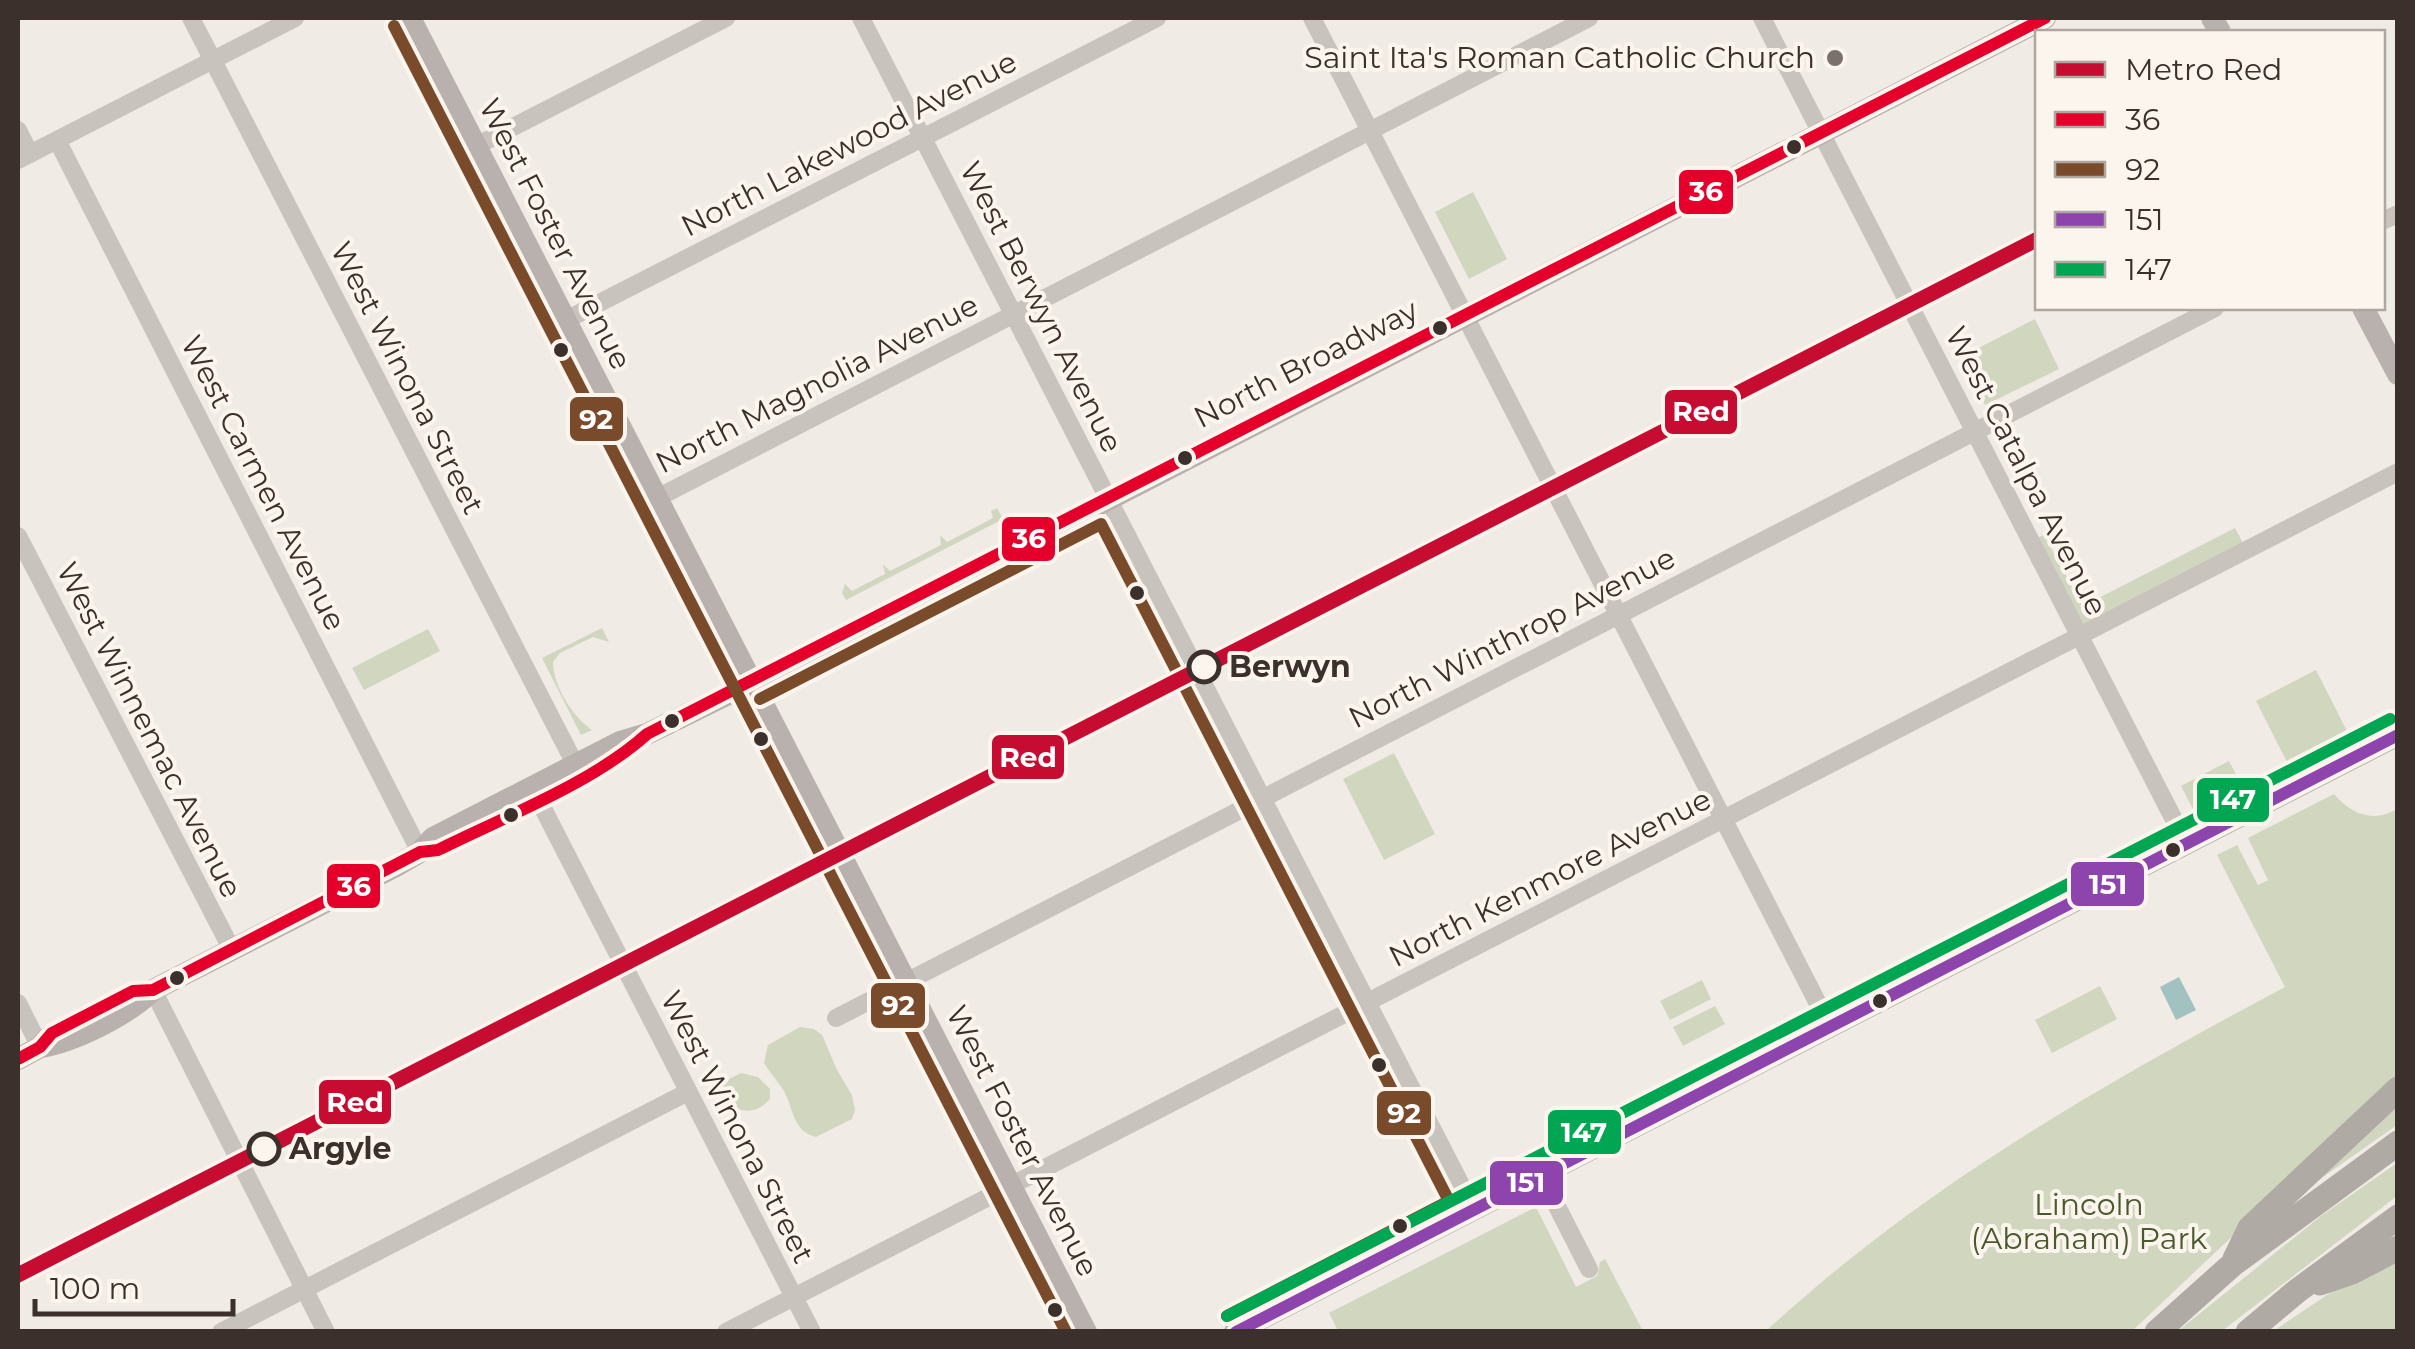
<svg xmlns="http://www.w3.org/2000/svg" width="2415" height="1349" viewBox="0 0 2415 1349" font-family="Montserrat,sans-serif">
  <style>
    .green { fill: #d1d6bf }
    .water { fill: #a1c2c1 }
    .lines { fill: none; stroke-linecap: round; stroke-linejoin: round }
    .minor { stroke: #c9c3be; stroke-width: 18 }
    .major { stroke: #b8b1ad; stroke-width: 22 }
    .highway { stroke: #afaaa4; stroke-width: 25 }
    .bus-1-casing { stroke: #fbf5ee; stroke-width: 20 }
    .bus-2-casing { stroke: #fbf5ee; stroke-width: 20 }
    .bus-3-casing { stroke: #fbf5ee; stroke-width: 20 }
    .bus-4-casing { stroke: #fbf5ee; stroke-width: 20 }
    .bus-1 { stroke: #e4002b; stroke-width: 12 }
    .bus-2 { stroke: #7a4b2a; stroke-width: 12 }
    .bus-3 { stroke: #8e44ad; stroke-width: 12 }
    .bus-4 { stroke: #00a651; stroke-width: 12 }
    .metro-1-casing { stroke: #fbf5ee; stroke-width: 22 }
    .metro-1 { stroke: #c60c30; stroke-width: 15 }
    .poi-dot { fill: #7a716c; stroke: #fbf5ee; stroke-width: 4 }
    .bus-dot { fill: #3b302b; stroke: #fbf5ee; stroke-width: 4 }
    .stop-dot { fill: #fbf5ee; stroke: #3b302b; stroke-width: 5 }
    .labels { text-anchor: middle; stroke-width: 8; stroke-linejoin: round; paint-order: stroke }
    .poi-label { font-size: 30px; fill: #3b302b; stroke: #fbf5ee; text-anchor: end }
    .street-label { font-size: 30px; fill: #3b302b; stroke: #fbf5ee }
    .stop-label { font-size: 30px; font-weight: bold; fill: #3b302b; stroke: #fbf5ee; text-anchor: start }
    .park-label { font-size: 30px; fill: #4a5a2e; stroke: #fbf5ee }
    .line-badge { stroke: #fbf5ee; stroke-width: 4 }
    .badge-label { font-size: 28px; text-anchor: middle; font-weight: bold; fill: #fff }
  </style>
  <rect width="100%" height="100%" fill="#f0ebe5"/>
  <!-- green -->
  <g class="green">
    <path d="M 1473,192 L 1507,259 L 1469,279 L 1435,212 Z"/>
    <path d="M 2035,319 L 2059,369 L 1985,405 L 1961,357 Z"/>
    <path d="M 997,508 L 1003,519 L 846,600 L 842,593 L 845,584 L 852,591 L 885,574 L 883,564 L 890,571 L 941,545 L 940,535 L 947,542 L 993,518 L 991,511 Z"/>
    <path d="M 2235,528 L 2245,547 L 2083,629 L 2037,538 L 2044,535 L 2083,606 Z"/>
    <path d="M 602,628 L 609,642 L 593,637 L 560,653 L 553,662 C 553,686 573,717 592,730 L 581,735 L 542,658 Z"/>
    <path d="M 428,629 L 440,651 L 364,690 L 352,668 Z"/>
    <path d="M 2316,670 L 2348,733 L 2288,764 L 2256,701 Z"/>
    <path d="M 1394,753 L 1435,834 L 1384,860 L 1343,779 Z"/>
    <path d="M 2229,761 L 2243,788 L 2195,813 L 2181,786 Z"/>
    <path d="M 2334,794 C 2350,813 2372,823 2395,810 L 2398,814 L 2397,1081 L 2132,1331 L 1765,1332 C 1919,1189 2101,1085 2285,987 L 2217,855 L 2237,845 L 2258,885 L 2268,880 L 2248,838 Z"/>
    <path d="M 1702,980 L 1711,999 L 1670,1020 L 1660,1001 Z"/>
    <path d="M 2100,986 L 2117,1019 L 2052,1053 L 2035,1020 Z"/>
    <path d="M 1715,1006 L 1725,1024 L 1683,1046 L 1673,1027 Z"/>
    <path d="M 800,1027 L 814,1029 L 822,1035 L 837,1070 L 852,1095 L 855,1110 L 852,1119 L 816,1137 C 792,1131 794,1109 784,1091 C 778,1081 770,1073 764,1063 L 768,1045 Z"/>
    <path d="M 741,1073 L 758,1077 L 770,1089 L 770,1099 C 756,1115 738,1114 724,1099 L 722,1089 L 725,1081 Z"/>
    <path d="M 2397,1102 L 2397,1125 L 2313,1184 Z"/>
    <path d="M 2397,1163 L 2397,1196 L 2222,1331 L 2178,1331 L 2321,1216 Z"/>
    <path d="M 1536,1207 L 1576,1287 L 1597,1276 L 1600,1262 L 1605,1259 L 1643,1331 L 1338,1331 L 1329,1313 Z"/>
    <path d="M 2397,1258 L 2397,1331 L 2272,1332 L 2327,1295 Z"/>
  </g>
  <!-- water -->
  <path class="water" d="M 2179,977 L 2196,1010 L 2176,1020 L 2160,987 Z"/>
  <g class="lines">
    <!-- minor -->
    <g class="minor">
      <path d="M 191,18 L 575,764"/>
      <path d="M 861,18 L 1473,1208"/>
      <path d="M 1312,18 L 1829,1025"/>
      <path d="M 1762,18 L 2186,843"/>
      <path d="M 18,130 L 30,154"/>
      <path d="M 57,140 L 420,852"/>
      <path d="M 476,146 L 726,18"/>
      <path d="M 18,160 L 295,18"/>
      <path d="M 2382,221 L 2398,214"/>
      <path d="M 566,320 L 1157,18"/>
      <path d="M 657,498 L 1589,18"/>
      <path d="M 18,536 L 232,950"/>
      <path d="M 532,787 L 812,1332"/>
      <path d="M 153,990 L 326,1332"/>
      <path d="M 18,1003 L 40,1047"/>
      <path d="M 836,1018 L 2215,308"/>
      <path d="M 1540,1173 L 1589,1269"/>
      <path d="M 221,1332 L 688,1092"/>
      <path d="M 726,1332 L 2398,472"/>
    </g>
    <!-- major -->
    <g class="major">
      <path d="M 410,18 L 1086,1332"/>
      <path d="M 2212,18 L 2220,32"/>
      <path d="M 2363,308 L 2398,374"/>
      <path d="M 40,1047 C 74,1042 129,1014 153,990 L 396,866 L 420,852 L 433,838 L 620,742 L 647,734 L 769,674 L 2045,18"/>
      <path d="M 18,1059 L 40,1047 L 48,1038"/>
      <path d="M 1235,1332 L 2398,735"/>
    </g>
    <!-- highway -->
    <g class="highway">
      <path d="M 2235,1259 L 2250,1228 L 2398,1089"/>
      <path d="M 2320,1283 L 2352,1272 L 2398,1248"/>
      <path d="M 2157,1332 L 2233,1264 L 2398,1143"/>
      <path d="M 2248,1332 L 2297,1291 L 2398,1217"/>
    </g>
    <!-- bus-1 casing -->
    <g class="bus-1-casing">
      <path id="bus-1" d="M 18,1059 L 40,1047 L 52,1033 L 133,991 L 153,990 L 420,852 L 438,850 C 504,817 593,783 647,734 L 2045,18"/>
    </g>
    <!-- bus-2 casing -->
    <g class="bus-2-casing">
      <g id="bus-2">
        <path d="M 394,26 L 1066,1332"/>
        <path d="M 760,699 L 1101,524 L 1449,1201 L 1227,1316"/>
      </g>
    </g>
    <!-- bus-3 casing -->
    <g class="bus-3-casing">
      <path id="bus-3" d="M 1236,1332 L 2398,735"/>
    </g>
    <!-- bus-4 casing -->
    <g class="bus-4-casing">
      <path id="bus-4" d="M 1227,1316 L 2390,719"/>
    </g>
    <!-- bus-1 -->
    <use href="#bus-1" class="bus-1"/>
    <!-- bus-2 -->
    <use href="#bus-2" class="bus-2"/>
    <!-- bus-3 -->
    <use href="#bus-3" class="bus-3"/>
    <!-- bus-4 -->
    <use href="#bus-4" class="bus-4"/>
    <!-- metro-1 casing -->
    <g class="metro-1-casing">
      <path id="metro-1" d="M 18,1275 L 2038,239"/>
    </g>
    <!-- metro-1 -->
    <use href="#metro-1" class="metro-1"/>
  </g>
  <!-- markers -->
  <circle class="poi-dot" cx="1835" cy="58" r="10"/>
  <g class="bus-dot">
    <circle cx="1794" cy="147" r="9"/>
    <circle cx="1440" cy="328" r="9"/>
    <circle cx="561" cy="350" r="9"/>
    <circle cx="1185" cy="458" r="9"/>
    <circle cx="1137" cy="593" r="9"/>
    <circle cx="672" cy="721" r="9"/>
    <circle cx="761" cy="739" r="9"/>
    <circle cx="511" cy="815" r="9"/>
    <circle cx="2173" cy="850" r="9"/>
    <circle cx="177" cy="978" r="9"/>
    <circle cx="1880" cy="1001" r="9"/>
    <circle cx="1379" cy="1065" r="9"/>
    <circle cx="1400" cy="1226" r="9"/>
    <circle cx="1055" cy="1310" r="9"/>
  </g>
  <g class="stop-dot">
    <circle cx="1204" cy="667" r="15"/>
    <circle cx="264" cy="1149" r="15"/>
  </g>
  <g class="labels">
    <!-- poi labels -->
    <g class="poi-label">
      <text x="1815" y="68">Saint Ita's Roman Catholic Church</text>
    </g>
    <!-- street labels -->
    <g class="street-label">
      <text transform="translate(849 144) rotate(-27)" y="10">North Lakewood Avenue</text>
      <text transform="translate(555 234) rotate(63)" y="10">West Foster Avenue</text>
      <text transform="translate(1041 307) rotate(63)" y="10">West Berwyn Avenue</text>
      <text transform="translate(1306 364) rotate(-27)" y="10">North Broadway</text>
      <text transform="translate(407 378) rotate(63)" y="10">West Winona Street</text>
      <text transform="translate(817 384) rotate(-27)" y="10">North Magnolia Avenue</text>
      <text transform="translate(2026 471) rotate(63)" y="10">West Catalpa Avenue</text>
      <text transform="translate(263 483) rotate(63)" y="10">West Carmen Avenue</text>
      <text transform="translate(1512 638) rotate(-27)" y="10">North Winthrop Avenue</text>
      <text transform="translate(149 730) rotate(63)" y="10">West Winnemac Avenue</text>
      <text transform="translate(1550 878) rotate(-27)" y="10">North Kenmore Avenue</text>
      <text transform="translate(737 1127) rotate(63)" y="10">West Winona Street</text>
      <text transform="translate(1022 1141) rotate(63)" y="10">West Foster Avenue</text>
    </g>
    <!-- stop labels -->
    <g class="stop-label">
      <text x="1229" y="677">Berwyn</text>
      <text x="289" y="1159">Argyle</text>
    </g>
    <!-- park labels -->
    <g class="park-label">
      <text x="2089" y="1215">Lincoln<tspan x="2089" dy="34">(Abraham) Park</tspan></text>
    </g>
  </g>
  <g class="line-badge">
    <rect x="1677" y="168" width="58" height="48" rx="10" fill="#e4002b"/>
    <rect x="1663" y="388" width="76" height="48" rx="10" fill="#c60c30"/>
    <rect x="568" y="395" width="57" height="48" rx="10" fill="#7a4b2a"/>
    <rect x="1000" y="515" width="57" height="48" rx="10" fill="#e4002b"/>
    <rect x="990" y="733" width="76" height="48" rx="10" fill="#c60c30"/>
    <rect x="2195" y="776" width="76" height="48" rx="10" fill="#00a651"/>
    <rect x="2069" y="860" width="77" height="48" rx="10" fill="#8e44ad"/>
    <rect x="325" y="862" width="57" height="48" rx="10" fill="#e4002b"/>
    <rect x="869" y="981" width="58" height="49" rx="10" fill="#7a4b2a"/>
    <rect x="317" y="1078" width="76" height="48" rx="10" fill="#c60c30"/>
    <rect x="1375" y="1089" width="58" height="48" rx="10" fill="#7a4b2a"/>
    <rect x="1546" y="1108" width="77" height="48" rx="10" fill="#00a651"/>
    <rect x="1488" y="1159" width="77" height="48" rx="10" fill="#8e44ad"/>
  </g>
  <g class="badge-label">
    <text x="1706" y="201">36</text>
    <text x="1701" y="421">Red</text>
    <text x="596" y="429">92</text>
    <text x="1029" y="548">36</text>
    <text x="1028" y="767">Red</text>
    <text x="2233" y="809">147</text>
    <text x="2108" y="894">151</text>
    <text x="354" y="896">36</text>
    <text x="898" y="1015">92</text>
    <text x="355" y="1112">Red</text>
    <text x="1404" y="1123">92</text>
    <text x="1584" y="1142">147</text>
    <text x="1526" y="1192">151</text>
  </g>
  <!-- border -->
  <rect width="2415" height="1349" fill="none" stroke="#3b302b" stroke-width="40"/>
  <!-- legend -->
  <rect x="2035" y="30" width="350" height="280" fill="#fbf5ee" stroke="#aea6a0" stroke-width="2.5"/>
  <rect x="2055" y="62" width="50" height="15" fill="#c60c30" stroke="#aea6a0" stroke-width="2.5"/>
  <text x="2125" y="80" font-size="30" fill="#3b302b">Metro Red</text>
  <rect x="2055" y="112" width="50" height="15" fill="#e4002b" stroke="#aea6a0" stroke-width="2.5"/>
  <text x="2125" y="130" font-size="30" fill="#3b302b">36</text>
  <rect x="2055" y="162" width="50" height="15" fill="#7a4b2a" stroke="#aea6a0" stroke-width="2.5"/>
  <text x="2125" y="180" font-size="30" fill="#3b302b">92</text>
  <rect x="2055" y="212" width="50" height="15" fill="#8e44ad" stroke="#aea6a0" stroke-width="2.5"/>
  <text x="2125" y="230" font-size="30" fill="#3b302b">151</text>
  <rect x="2055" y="262" width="50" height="15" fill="#00a651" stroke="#aea6a0" stroke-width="2.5"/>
  <text x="2125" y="280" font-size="30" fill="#3b302b">147</text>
  <!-- scale -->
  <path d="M35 1299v15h198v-15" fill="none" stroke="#3b302b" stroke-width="5"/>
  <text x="50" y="1299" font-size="30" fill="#3b302b" stroke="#fbf5ee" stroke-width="8" paint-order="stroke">100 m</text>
</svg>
